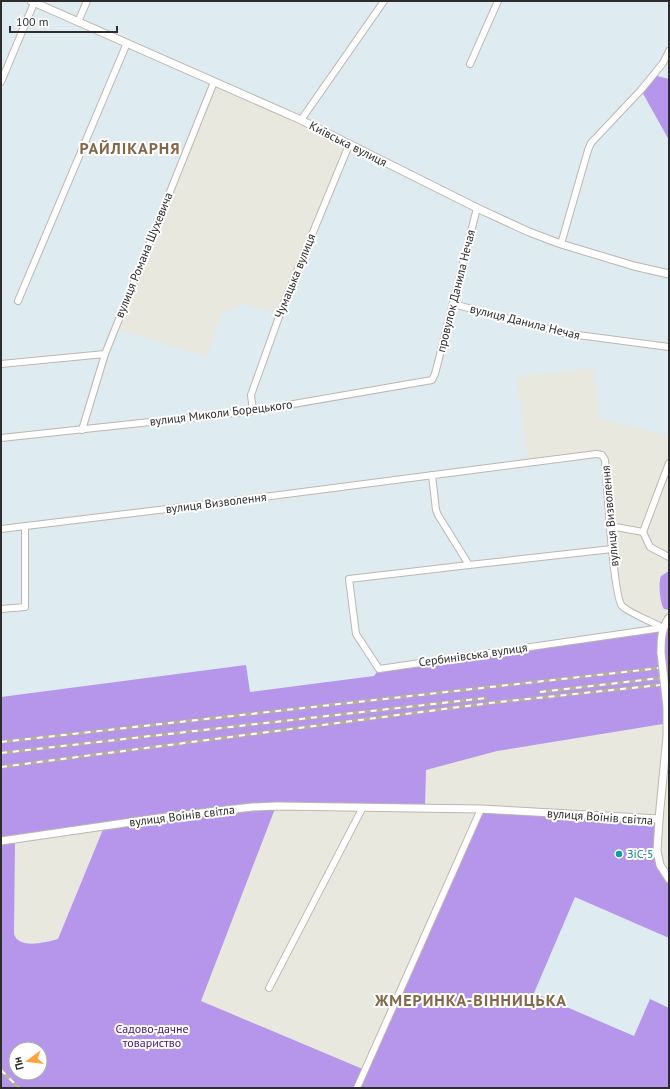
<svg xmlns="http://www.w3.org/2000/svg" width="670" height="1089" viewBox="0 0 670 1089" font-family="'PT Sans',sans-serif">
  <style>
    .industrial { fill: #e8e8df }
    .green { fill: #b596eb; fill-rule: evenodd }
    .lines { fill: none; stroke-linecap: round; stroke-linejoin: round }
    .minor-casing { stroke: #beb6ae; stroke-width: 8 }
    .tertiary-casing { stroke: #beb6ae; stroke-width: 9 }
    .minor { stroke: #fff; stroke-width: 6 }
    .tertiary { stroke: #fff; stroke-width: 7 }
    .rail-casing { stroke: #b9aea0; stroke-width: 3.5 }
    .rail { stroke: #fff; stroke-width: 2; stroke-dasharray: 6; stroke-linecap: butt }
    .tertiary-bridge-casing { stroke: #beb6ae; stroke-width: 9; stroke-linecap: butt }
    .tertiary-bridge { stroke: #fff; stroke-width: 7 }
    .culture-dot { fill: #0f9aa8; stroke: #fff; stroke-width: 1.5 }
    .labels { text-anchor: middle; stroke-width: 4; stroke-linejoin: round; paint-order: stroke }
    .street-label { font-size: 12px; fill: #2d2d2d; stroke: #fff }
    .culture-label { font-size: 12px; fill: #0d838f; stroke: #fff; text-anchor: start }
    .park-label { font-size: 12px; fill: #441473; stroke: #fff }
    .district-label { font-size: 16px; font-weight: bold; letter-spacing: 1px; fill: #836748; stroke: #fff }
  </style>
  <rect width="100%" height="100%" fill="#deebf0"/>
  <!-- industrial -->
  <g class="industrial">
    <path d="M 214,82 L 349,145 L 280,314 L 243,304 L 221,314 L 207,357 L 115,329 Z"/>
    <path d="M 594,368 L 600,419 L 669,436 L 669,618 L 663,628 L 622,605 L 602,455 L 528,462 L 517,377 Z"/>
    <path d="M 667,723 L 663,785 L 669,786 L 669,879 L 660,865 L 659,819 L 365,1070 L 201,1001 L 276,806 L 425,808 L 426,770 L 497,751 Z"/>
    <path d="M 104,826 L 58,939 L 34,944 L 18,941 L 15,938 L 14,934 L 15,839 Z"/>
  </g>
  <!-- green -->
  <g class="green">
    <path d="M 653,75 L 669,79 L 669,140 L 641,90 Z"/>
    <path d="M 669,571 L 669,610 L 664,609 C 660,604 658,583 661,576 Z"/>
    <path d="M 669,624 L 669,723 L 497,751 L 426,770 L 425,808 L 276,806 L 201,1001 L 365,1070 L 481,809 L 659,819 L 657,851 L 669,879 L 669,938 L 575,897 L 534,993 L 634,1036 L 650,999 L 669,1008 L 669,1088 L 1,1088 L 1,697 L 246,665 L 250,692 L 374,676 L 379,669 ZM 104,827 L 58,939 C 46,942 19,950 14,934 L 15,839 ZM 16,1049 L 40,1049 L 40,1073 L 16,1073 Z"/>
  </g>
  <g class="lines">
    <!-- minor casing -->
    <g class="minor-casing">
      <g id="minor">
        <path d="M 78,22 L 87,1"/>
        <path d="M 470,64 L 498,1"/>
        <path d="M 1,82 L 34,3"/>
        <path d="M 301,120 L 384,1"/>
        <path d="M 561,244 L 588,150 L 591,143 L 641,90 L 663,63 L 669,51"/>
        <path d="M 18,301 L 127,43"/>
        <path d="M 453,304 L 563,333 L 669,347"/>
        <path d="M 1,364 L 105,354"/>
        <path d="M 253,411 L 251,395 L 285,300 L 349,145"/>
        <path d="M 82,430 L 105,354 L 214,82"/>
        <path d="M 1,438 L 253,411 L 432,380 L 435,374 L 477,208"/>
        <path d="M 669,463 L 643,532 L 650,547 L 669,557"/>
        <path d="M 432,475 L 436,510 L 438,515 L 469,565"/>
        <path d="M 610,526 L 643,532"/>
        <path d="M 1,529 L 225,502 L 596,454 L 602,455 L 605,460 C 607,481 613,596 622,606 C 629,613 653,622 663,628"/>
        <path d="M 612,549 L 469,565 L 349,579 L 356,634 L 379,669 L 662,628"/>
        <path d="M 1,609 L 25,607 L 25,526"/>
        <path d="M 269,988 L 363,807"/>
        <path d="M 357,1088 L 481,809"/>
      </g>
    </g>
    <!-- tertiary casing -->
    <g class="tertiary-casing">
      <g id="tertiary">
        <path d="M 31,1 L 301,120 L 477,208 L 529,232 L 561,244 L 634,266 L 669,274"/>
        <path d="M 661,653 C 661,640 661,629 669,618"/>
        <path d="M 667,707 L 667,736 L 659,819 L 657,851 L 660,865 L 669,879"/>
        <path d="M 1,841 L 159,818 L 252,807 L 276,806 L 481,809 L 659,819"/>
      </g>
    </g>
    <!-- minor -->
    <use href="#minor" class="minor"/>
    <!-- tertiary -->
    <use href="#tertiary" class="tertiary"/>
    <!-- rail casing -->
    <g class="rail-casing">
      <g id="rail">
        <path d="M 540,692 L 669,677"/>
        <path d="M 1,742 L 669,667"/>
        <path d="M 1,753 L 486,698"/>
        <path d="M 1,767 L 490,703 L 669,684"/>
        <path d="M 1,1070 L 19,1088"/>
      </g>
    </g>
    <!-- rail -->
    <use href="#rail" class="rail"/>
    <!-- tertiary-bridge casing -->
    <g class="tertiary-bridge-casing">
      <path id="tertiary-bridge" d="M 661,653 L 667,707"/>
    </g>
    <!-- tertiary-bridge -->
    <use href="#tertiary-bridge" class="tertiary-bridge"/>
  </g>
  <!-- markers -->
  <circle class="culture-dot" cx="619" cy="854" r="4"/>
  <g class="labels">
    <!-- street labels -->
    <g class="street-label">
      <text transform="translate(348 144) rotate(27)" y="4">Київська вулиця</text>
      <text transform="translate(144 255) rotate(-68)" y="4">вулиця Романа Шухевича</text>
      <text transform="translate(295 276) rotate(-68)" y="4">Чумацька вулиця</text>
      <text transform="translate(456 291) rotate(-76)" y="4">провулок Данила Нечая</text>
      <text transform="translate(525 322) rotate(14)" y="4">вулиця Данила Нечая</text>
      <text transform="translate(221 413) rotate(-7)" y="4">вулиця Миколи Борецького</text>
      <text transform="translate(216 503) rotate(-7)" y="4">вулиця Визволення</text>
      <text transform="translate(610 516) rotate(-95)" y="4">вулиця Визволення</text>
      <text transform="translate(473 655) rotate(-8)" y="4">Сербинівська вулиця</text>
      <text transform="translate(182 816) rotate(-7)" y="4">вулиця Воїнів світла</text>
      <text transform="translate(600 817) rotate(4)" y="4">вулиця Воїнів світла</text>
    </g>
    <!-- culture labels -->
    <g class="culture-label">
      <text x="627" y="858">ЗіС-5</text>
    </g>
    <!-- park labels -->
    <g class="park-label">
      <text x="152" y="1033">Садово-дачне<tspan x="152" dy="14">товариство</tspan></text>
    </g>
    <!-- district labels -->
    <g class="district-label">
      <text x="130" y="154">РАЙЛІКАРНЯ</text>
      <text x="471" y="1006">ЖМЕРИНКА-ВІННИЦЬКА</text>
    </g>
  </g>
  <!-- border -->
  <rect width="670" height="1089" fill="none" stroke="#2d2d2d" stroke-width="4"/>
  <!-- north arrow -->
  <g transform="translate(28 1061) rotate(255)"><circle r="19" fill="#ffffff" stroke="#ababab"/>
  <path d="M0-3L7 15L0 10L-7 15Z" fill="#ffa23c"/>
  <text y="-6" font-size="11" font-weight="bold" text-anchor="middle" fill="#2d2d2d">Пн</text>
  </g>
  <!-- scale -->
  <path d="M10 26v6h107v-6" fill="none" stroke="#2d2d2d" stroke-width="2"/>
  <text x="16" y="26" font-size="12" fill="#2d2d2d" stroke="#ffffff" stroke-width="3" paint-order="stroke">100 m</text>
</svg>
